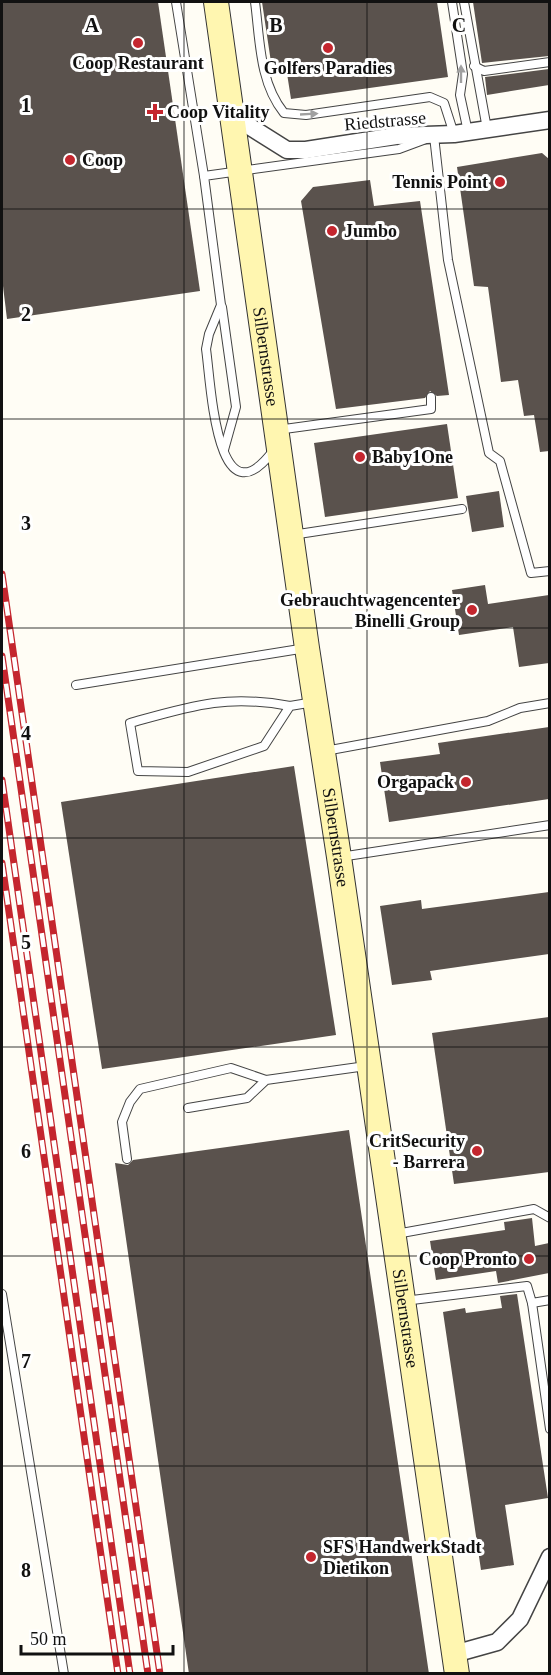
<svg xmlns="http://www.w3.org/2000/svg" width="551" height="1675" viewBox="0 0 551 1675" font-family="'Times New Roman',serif">
  <style>
    .building { fill: #5a524d }
    .lines { fill: none; stroke-linecap: round; stroke-linejoin: round }
    .lane-casing { stroke: #444; stroke-width: 10 }
    .street-casing { stroke: #444; stroke-width: 19 }
    .secondary-casing { stroke: #333; stroke-width: 26 }
    .lane { stroke: #fff; stroke-width: 8 }
    .street { stroke: #fff; stroke-width: 16 }
    .secondary { stroke: #fff6b0; stroke-width: 24 }
    .rail-casing { stroke: #c4262e; stroke-width: 7 }
    .rail { stroke: #fff; stroke-width: 4.5; stroke-dasharray: 14; stroke-linecap: butt }
    .oneway { fill: #a0a0a0 }
    .grid { fill: none; stroke: #111; stroke-width: 1.5; stroke-opacity: 0.55 }
    .poi-dot { fill: #c4262e; stroke: #fff; stroke-width: 2 }
    .labels { text-anchor: middle; stroke-width: 6; stroke-linejoin: round; paint-order: stroke }
    .poi-label { font-size: 18px; font-weight: bold; fill: #111; stroke: #fff; text-anchor: start }
    .street-label { font-size: 18px; fill: #111; stroke: #fff }
    .grid-label { font-size: 20px; text-anchor: middle; font-weight: bold; fill: #111; stroke: #fff; stroke-width: 6; stroke-linejoin: round; paint-order: stroke }
  </style>
  <rect width="100%" height="100%" fill="#fffdf5"/>
  <!-- building -->
  <g class="building">
    <path d="M 2,2 L 158,2 L 200,291 L 7,319 L 2,278 Z"/>
    <path d="M 262,2 L 437,2 L 448,77 L 291,99 L 286,67 L 272,69 Z"/>
    <path d="M 473,2 L 549,2 L 549,56 L 482,63 Z"/>
    <path d="M 549,69 L 549,85 L 487,95 L 485,77 Z"/>
    <path d="M 542,153 L 549,159 L 549,451 L 540,452 L 534,415 L 524,416 L 518,380 L 501,382 L 488,287 L 474,286 L 457,167 Z"/>
    <path d="M 370,180 L 374,206 L 420,201 L 449,395 L 437,396 L 430,391 L 425,398 L 336,409 L 301,201 L 313,187 Z"/>
    <path d="M 447,424 L 458,498 L 325,517 L 314,443 Z"/>
    <path d="M 499,491 L 504,527 L 472,532 L 466,496 Z"/>
    <path d="M 485,585 L 488,604 L 549,595 L 549,663 L 519,667 L 513,627 L 459,635 L 452,590 Z"/>
    <path d="M 549,727 L 549,799 L 389,822 L 380,762 L 440,754 L 438,743 Z"/>
    <path d="M 294,766 L 336,1035 L 102,1069 L 61,802 Z"/>
    <path d="M 549,892 L 549,954 L 430,971 L 432,980 L 392,985 L 380,906 L 421,900 L 422,909 Z"/>
    <path d="M 549,1017 L 549,1172 L 454,1184 L 432,1033 Z"/>
    <path d="M 349,1130 L 429,1674 L 189,1674 L 115,1163 L 128,1165 L 133,1160 Z"/>
    <path d="M 532,1218 L 535,1246 L 549,1243 L 549,1273 L 498,1283 L 496,1271 L 436,1280 L 430,1241 L 505,1230 L 504,1222 Z"/>
    <path d="M 517,1294 L 548,1498 L 505,1505 L 514,1565 L 481,1570 L 443,1312 L 465,1308 L 466,1313 L 502,1308 L 500,1296 Z"/>
  </g>
  <g class="lines">
    <!-- lane casing -->
    <g class="lane-casing">
      <g id="lane">
        <path d="M 176,2 L 204,176"/>
        <path d="M 255,2 C 260,39 259,82 284,113 L 306,115 L 430,97 L 444,103 L 454,134"/>
        <path d="M 452,2 L 463,74 L 460,95 L 468,132"/>
        <path d="M 464,2 L 487,129"/>
        <path d="M 474,66 L 484,71 L 550,62"/>
        <path d="M 222,307 L 236,407 L 224,450"/>
        <path d="M 277,430 L 431,409 L 431,397"/>
        <path d="M 273,451 C 216,526 211,382 206,349 L 209,334 L 221,305 L 204,176 L 399,149 L 434,136 L 448,260 L 489,453 L 500,461 L 531,573 L 550,571"/>
        <path d="M 292,535 L 462,509"/>
        <path d="M 76,685 L 306,648"/>
        <path d="M 290,706 C 226,694 191,706 130,723 L 138,771 L 188,772 L 264,746 L 290,706 L 314,702"/>
        <path d="M 325,751 L 488,721 L 520,708 L 550,703"/>
        <path d="M 340,857 L 550,825"/>
        <path d="M 188,1108 L 247,1098 L 266,1080 L 366,1066"/>
        <path d="M 127,1159 L 122,1122 L 130,1102 L 140,1089 L 231,1068 L 266,1080"/>
        <path d="M 396,1234 L 534,1209 L 550,1218"/>
        <path d="M 2,1294 L 64,1674"/>
        <path d="M 404,1301 L 527,1286 L 532,1303 L 550,1300"/>
        <path d="M 532,1303 L 550,1429"/>
      </g>
    </g>
    <!-- street casing -->
    <g class="street-casing">
      <g id="street">
        <path d="M 233,116 L 287,150 L 306,150 L 396,136 L 454,134 L 550,120"/>
        <path d="M 454,1654 L 497,1642 L 520,1619 L 550,1557"/>
      </g>
    </g>
    <!-- secondary casing -->
    <g class="secondary-casing">
      <g id="secondary">
        <path id="s1" d="M 216,2 L 307,648 L 339,857 L 457,1674"/>
      </g>
    </g>
    <!-- lane -->
    <use href="#lane" class="lane"/>
    <!-- street -->
    <use href="#street" class="street"/>
    <!-- secondary -->
    <use href="#secondary" class="secondary"/>
    <!-- rail casing -->
    <g class="rail-casing">
      <g id="rail">
        <path d="M 2,574 L 160,1674"/>
        <path d="M 2,656 L 148,1674"/>
        <path d="M 2,780 L 130,1674"/>
        <path d="M 2,863 L 118,1674"/>
      </g>
    </g>
    <!-- rail -->
    <use href="#rail" class="rail"/>
  </g>
  <!-- one-way arrows -->
  <defs><path id="oneway-solid" d="M-6-.8H1V-3.2L6.5 0L1 3.2V.8H-6Z" transform="scale(1.5)"/></defs>
  <g class="oneway">
    <use href="#oneway-solid" transform="translate(461 74) rotate(-90)"/>
    <use href="#oneway-solid" transform="translate(309 114) rotate(-3)"/>
  </g>
  <!-- grid -->
  <path class="grid" d="M 184,2 L 184,1674M 367,2 L 367,1674M 2,209 L 550,209M 2,419 L 550,419M 2,628 L 550,628M 2,838 L 550,838M 2,1047 L 550,1047M 2,1256 L 550,1256M 2,1466 L 550,1466"/>
  <!-- markers -->
  <g class="poi-dot">
    <circle cx="138" cy="43" r="6"/>
    <circle cx="328" cy="48" r="6"/>
    <path d="M152 103h6v6h6v6h-6v6h-6v-6h-6v-6h6z"/>
    <circle cx="70" cy="160" r="6"/>
    <circle cx="500" cy="182" r="6"/>
    <circle cx="332" cy="231" r="6"/>
    <circle cx="360" cy="457" r="6"/>
    <circle cx="472" cy="610" r="6"/>
    <circle cx="466" cy="782" r="6"/>
    <circle cx="477" cy="1151" r="6"/>
    <circle cx="529" cy="1259" r="6"/>
    <circle cx="311" cy="1557" r="6"/>
  </g>
  <g class="labels">
    <!-- poi labels -->
    <g class="poi-label">
      <text x="138" y="69" text-anchor="middle">Coop Restaurant</text>
      <text x="328" y="74" text-anchor="middle">Golfers Paradies</text>
      <text x="167" y="118">Coop Vitality</text>
      <text x="82" y="166">Coop</text>
      <text x="488" y="188" text-anchor="end">Tennis Point</text>
      <text x="344" y="237">Jumbo</text>
      <text x="372" y="463">Baby1One</text>
      <text x="460" y="606" text-anchor="end">Gebrauchtwagencenter<tspan x="460" dy="21">Binelli Group</tspan></text>
      <text x="454" y="788" text-anchor="end">Orgapack</text>
      <text x="465" y="1147" text-anchor="end">CritSecurity<tspan x="465" dy="21">- Barrera</tspan></text>
      <text x="517" y="1265" text-anchor="end">Coop Pronto</text>
      <text x="323" y="1553">SFS HandwerkStadt<tspan x="323" dy="21">Dietikon</tspan></text>
    </g>
    <!-- street labels -->
    <g class="street-label">
      <text transform="translate(385 121) rotate(-5)" y="6">Riedstrasse</text>
      <text dy="6" stroke="none"><textPath href="#s1" startOffset="358">Silbernstrasse</textPath></text>
      <text dy="6" stroke="none"><textPath href="#s1" startOffset="844">Silbernstrasse</textPath></text>
      <text dy="6" stroke="none"><textPath href="#s1" startOffset="1330">Silbernstrasse</textPath></text>
    </g>
  </g>
  <g class="grid-label">
    <text x="92" y="32">A</text>
    <text x="276" y="32">B</text>
    <text x="459" y="32">C</text>
    <text x="26" y="112">1</text>
    <text x="26" y="321">2</text>
    <text x="26" y="530">3</text>
    <text x="26" y="740">4</text>
    <text x="26" y="949">5</text>
    <text x="26" y="1158">6</text>
    <text x="26" y="1368">7</text>
    <text x="26" y="1577">8</text>
  </g>
  <!-- border -->
  <rect width="551" height="1675" fill="none" stroke="#111111" stroke-width="6"/>
  <!-- scale -->
  <path d="M21 1645v9h152v-9" fill="none" stroke="#111111" stroke-width="3"/>
  <text x="30" y="1645" font-size="18" fill="#111111" stroke="#ffffff" stroke-width="4.5" paint-order="stroke">50 m</text>
</svg>
